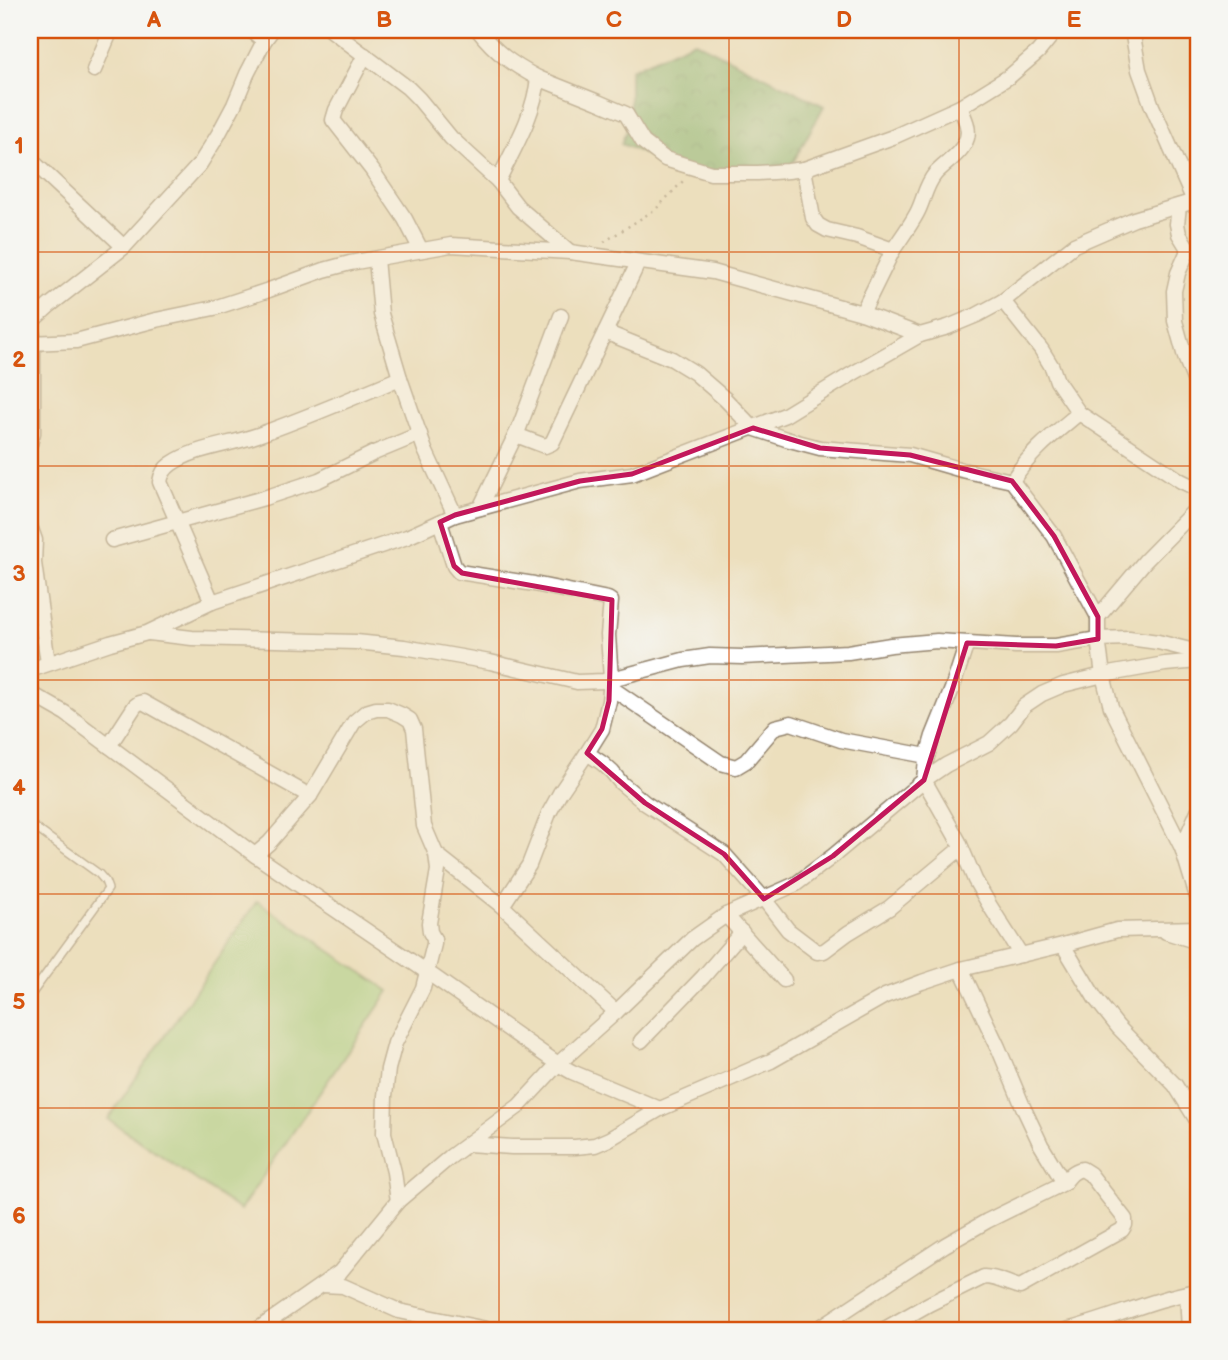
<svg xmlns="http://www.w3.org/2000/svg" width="1228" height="1360" viewBox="0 0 1228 1360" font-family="'Balsamiq Sans',sans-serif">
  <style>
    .forest { fill: url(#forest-crowns); stroke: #5c6e46; stroke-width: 2 }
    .garden { fill: #9dcf7e; stroke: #6c7c4e; stroke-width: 2 }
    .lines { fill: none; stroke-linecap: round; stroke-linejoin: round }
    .lane-casing { stroke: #94846e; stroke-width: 10 }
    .street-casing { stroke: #94846e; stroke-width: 17 }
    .path { stroke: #94846e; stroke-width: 2.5; stroke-dasharray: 2 5; stroke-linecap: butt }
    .lane { stroke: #fff; stroke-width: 7 }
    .street { stroke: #fff; stroke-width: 14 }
    .marked { fill: none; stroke: #c2185b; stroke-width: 5; stroke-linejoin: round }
    .grid { fill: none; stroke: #d7540e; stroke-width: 2; stroke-opacity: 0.55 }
    .neatline { fill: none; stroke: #d7540e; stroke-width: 2.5 }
    .grid-label { font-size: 23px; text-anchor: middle; font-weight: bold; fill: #d7540e }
  </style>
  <defs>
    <pattern id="forest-crowns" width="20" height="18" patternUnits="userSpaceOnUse" patternTransform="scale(1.75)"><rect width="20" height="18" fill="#7eb26d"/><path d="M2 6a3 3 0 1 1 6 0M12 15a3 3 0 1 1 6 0" fill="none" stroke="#689159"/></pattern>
  </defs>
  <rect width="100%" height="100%" fill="#f6f6f2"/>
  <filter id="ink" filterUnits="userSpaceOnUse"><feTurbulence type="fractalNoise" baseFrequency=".0143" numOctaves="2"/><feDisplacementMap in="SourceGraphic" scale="14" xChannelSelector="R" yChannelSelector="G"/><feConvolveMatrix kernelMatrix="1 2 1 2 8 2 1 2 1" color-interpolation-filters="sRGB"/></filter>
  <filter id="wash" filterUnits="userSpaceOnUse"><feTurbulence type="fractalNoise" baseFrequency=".00686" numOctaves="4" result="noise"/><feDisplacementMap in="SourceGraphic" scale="28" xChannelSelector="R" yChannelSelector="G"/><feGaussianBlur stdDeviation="1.57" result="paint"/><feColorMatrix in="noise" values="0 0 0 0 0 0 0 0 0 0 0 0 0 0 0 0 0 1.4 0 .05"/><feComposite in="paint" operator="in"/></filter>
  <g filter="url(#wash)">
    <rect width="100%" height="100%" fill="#ecdfbd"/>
    <!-- forest -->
    <path class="forest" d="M 694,41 L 824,106 L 791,166 L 691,173 L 621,144 L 630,122 L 630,70 Z"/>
    <!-- garden -->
    <path class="garden" d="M 257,901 L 389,991 L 240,1210 L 108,1119 Z"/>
  </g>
  <g filter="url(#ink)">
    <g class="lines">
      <!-- lane casing -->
      <g class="lane-casing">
        <path id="lane" d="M 30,824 L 99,874 L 105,881 L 108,889 L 30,996"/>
      </g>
      <!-- street casing -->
      <g class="street-casing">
        <g id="street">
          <path d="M 251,30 L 264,41"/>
          <path d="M 331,30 L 408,88 L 419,99 L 451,138 L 498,181 L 518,207 L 570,252"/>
          <path d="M 478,30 C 496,53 512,64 538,78 C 534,116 514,148 498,181"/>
          <path d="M 1132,30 L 1139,70 L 1152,106 L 1194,201"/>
          <path d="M 365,55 L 336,110 L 333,120 L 372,170 L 405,219 L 421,250"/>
          <path d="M 94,70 L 111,30"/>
          <path d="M 538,78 L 598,102 L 626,114 L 643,142 L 665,159 L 711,173 L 758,173 L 788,171 L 804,169 L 893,137 L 960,107 L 1010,76 L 1038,52 L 1056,30"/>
          <path d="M 30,159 L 124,247"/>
          <path d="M 804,169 L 813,218 L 818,225 L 827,230 L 857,237 L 893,250 C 901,238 910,226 917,213 C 924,200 925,186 935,174 C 946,162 962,154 967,138 C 970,127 964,117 960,107"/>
          <path d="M 1179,206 L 1177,224 L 1179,234 L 1187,247 L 1187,253 L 1178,273 L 1174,291 L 1175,321 L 1185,357 L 1198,389"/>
          <path d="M 376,259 L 381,314 L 400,378 L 425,450 L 455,515"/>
          <path d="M 1003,301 L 1041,349 L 1052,367 L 1057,381 L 1079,413 L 1181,481 L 1198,489"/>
          <path d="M 862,313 L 893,250"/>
          <path d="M 30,323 L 50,305 L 124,247 L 200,164 L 218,135 L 234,105 L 247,74 L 264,41 L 272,30"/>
          <path d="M 605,332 L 672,359 L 695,373 L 725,399 L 753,428 L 786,439 L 820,448 L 910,455 L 962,470 L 1012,481 L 1054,536 L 1098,617"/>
          <path d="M 30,343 L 76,341 L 156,320 L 214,308 L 269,290 L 324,270 L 350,263 L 451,245 L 570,252 L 713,272 L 862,313 L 920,335"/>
          <path d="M 516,435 L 545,446 L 552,443 L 638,263"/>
          <path d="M 30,444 L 33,433 L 33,335"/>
          <path d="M 1012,481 C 1030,452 1054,434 1079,413"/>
          <path d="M 1198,507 L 1145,561 L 1098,617 L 1098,639 L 1103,675 L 1111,707 L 1182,848 L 1198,900"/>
          <path d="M 480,508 L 519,428 L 561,316"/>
          <path d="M 440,522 L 454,566 L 459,572 L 534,584 L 608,599 L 611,601 L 608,635 L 611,679 L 609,701 L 602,729 L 587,753 L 602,763 L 612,772 L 621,783 L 645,803 L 724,854 L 764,899 L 788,930 L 817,952 L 824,951 L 848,933 L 889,908 L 961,848"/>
          <path d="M 30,526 L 35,540 L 34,563 L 48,663"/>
          <path d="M 112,540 L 264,498 L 319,480 L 374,453 L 420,434"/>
          <path d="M 212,602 L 160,482 C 161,474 164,469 171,464 C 196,447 230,445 258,435 C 306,418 353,398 400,378"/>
          <path d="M 149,633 L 192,638 L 356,642 L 404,647 L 490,662 L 577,682 L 604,681 L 683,660 L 710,656 L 742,657 L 848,652 L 891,645 L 937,641 L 1016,646 L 1056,646 L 1098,639 L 1129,638 L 1158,642 L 1198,652"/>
          <path d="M 967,643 L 952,689 L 933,736 L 926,760 L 924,780 L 959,842 L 975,880 L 990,906 L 1021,955"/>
          <path d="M 30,670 L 110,643 L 147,633 L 212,602 L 407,537 L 455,515 L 580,481 L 632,474 L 785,415 L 852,374 L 920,335 L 948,327 L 977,315 L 1003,301 L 1074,245 L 1134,219 L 1198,200"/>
          <path d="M 610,687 L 721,763 L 736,767 L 746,761 L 775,727 L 791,723 L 841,740 L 927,756"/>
          <path d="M 30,693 L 65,713 L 255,855 L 427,972 L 423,988 L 395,1043 L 388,1069 L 385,1096 L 384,1133 L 394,1172 L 398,1201"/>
          <path d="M 109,746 L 135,706 L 139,703 L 143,702 L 310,796 L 269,843 L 255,855"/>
          <path d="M 310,796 L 354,722 L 366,712 L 376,709 L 388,709 L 402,715 L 410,720 L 414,729 L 424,826 L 436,854 L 438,870 L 429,923 L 430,932 L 434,939 L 434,944 L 427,972 L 558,1064 L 572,1072 L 660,1109"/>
          <path d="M 1182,848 L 1198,811"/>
          <path d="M 436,854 L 502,906 L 616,1012"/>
          <path d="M 502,906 L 529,865 L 549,813 L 560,793 L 587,753"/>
          <path d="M 726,915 L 784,980"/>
          <path d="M 1166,932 L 1198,942"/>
          <path d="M 1063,945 L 1095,998 L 1118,1027 L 1175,1085 L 1198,1122"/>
          <path d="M 641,1041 L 703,977 L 742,932"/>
          <path d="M 468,1144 L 512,1147 L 575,1147 L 595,1145 L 609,1139 L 660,1109 L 771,1061 L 885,996 L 922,982 L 961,969 L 1063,945 L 1117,930 L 1198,928"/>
          <path d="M 322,1285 L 343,1286 L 399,1311 L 491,1330"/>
          <path d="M 1187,1293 L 1189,1330"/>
          <path d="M 257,1330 L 340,1272 L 398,1201 L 450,1157 L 519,1106 L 558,1064 L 616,1012 L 692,939 L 726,915 L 796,884 L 833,856 L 924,780 L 946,765 L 989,743 L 1011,723 L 1024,706 L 1042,694 L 1063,685 L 1103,675 L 1165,664 L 1198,661"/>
          <path d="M 816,1330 L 945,1245 L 987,1221 L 1064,1183 L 1041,1145 L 1024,1109 L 998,1047 L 961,969"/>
          <path d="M 883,1330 L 929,1304 L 984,1277 C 997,1277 1008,1284 1020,1287 L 1122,1230 L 1125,1225 L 1125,1219 L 1090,1174 L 1082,1169 C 1073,1171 1070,1175 1064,1183"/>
          <path d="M 1066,1330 C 1112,1319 1151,1299 1198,1291"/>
        </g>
      </g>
      <!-- path -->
      <path class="path" d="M 604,242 L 656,209 L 684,180"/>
      <!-- lane -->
      <use href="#lane" class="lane"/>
      <!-- street -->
      <use href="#street" class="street"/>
    </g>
  </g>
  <!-- marked area -->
  <path d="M0 0H1228V1360H0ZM 753,428 L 820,448 L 910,455 L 1012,481 L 1054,536 L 1098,617 L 1098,639 L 1056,646 L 967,643 L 924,780 L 833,856 L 764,899 L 724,854 L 645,803 L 587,753 L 602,729 L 609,701 L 612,600 L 462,573 L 454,566 L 440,522 L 455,515 L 580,481 L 632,474 Z" fill="#ecdfbd" fill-opacity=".55" fill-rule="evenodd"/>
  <path class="marked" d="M 753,428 L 820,448 L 910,455 L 1012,481 L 1054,536 L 1098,617 L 1098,639 L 1056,646 L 967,643 L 924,780 L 833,856 L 764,899 L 724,854 L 645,803 L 587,753 L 602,729 L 609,701 L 612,600 L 462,573 L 454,566 L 440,522 L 455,515 L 580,481 L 632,474 Z"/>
  <!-- grid -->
  <path class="grid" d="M 269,30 L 269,1330M 499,30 L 499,1330M 729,30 L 729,1330M 959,30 L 959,1330M 30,252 L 1198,252M 30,466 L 1198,466M 30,680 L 1198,680M 30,894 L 1198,894M 30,1108 L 1198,1108"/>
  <!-- margin -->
  <rect width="1228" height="1360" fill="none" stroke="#f6f6f2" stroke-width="77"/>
  <rect x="38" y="38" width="1152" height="1284" class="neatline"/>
  <g class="grid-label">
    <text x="154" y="27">A</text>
    <text x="384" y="27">B</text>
    <text x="614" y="27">C</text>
    <text x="844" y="27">D</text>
    <text x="1074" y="27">E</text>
    <text x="19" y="153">1</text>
    <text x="19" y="367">2</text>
    <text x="19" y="581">3</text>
    <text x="19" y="795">4</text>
    <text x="19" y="1009">5</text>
    <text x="19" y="1223">6</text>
  </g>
</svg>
